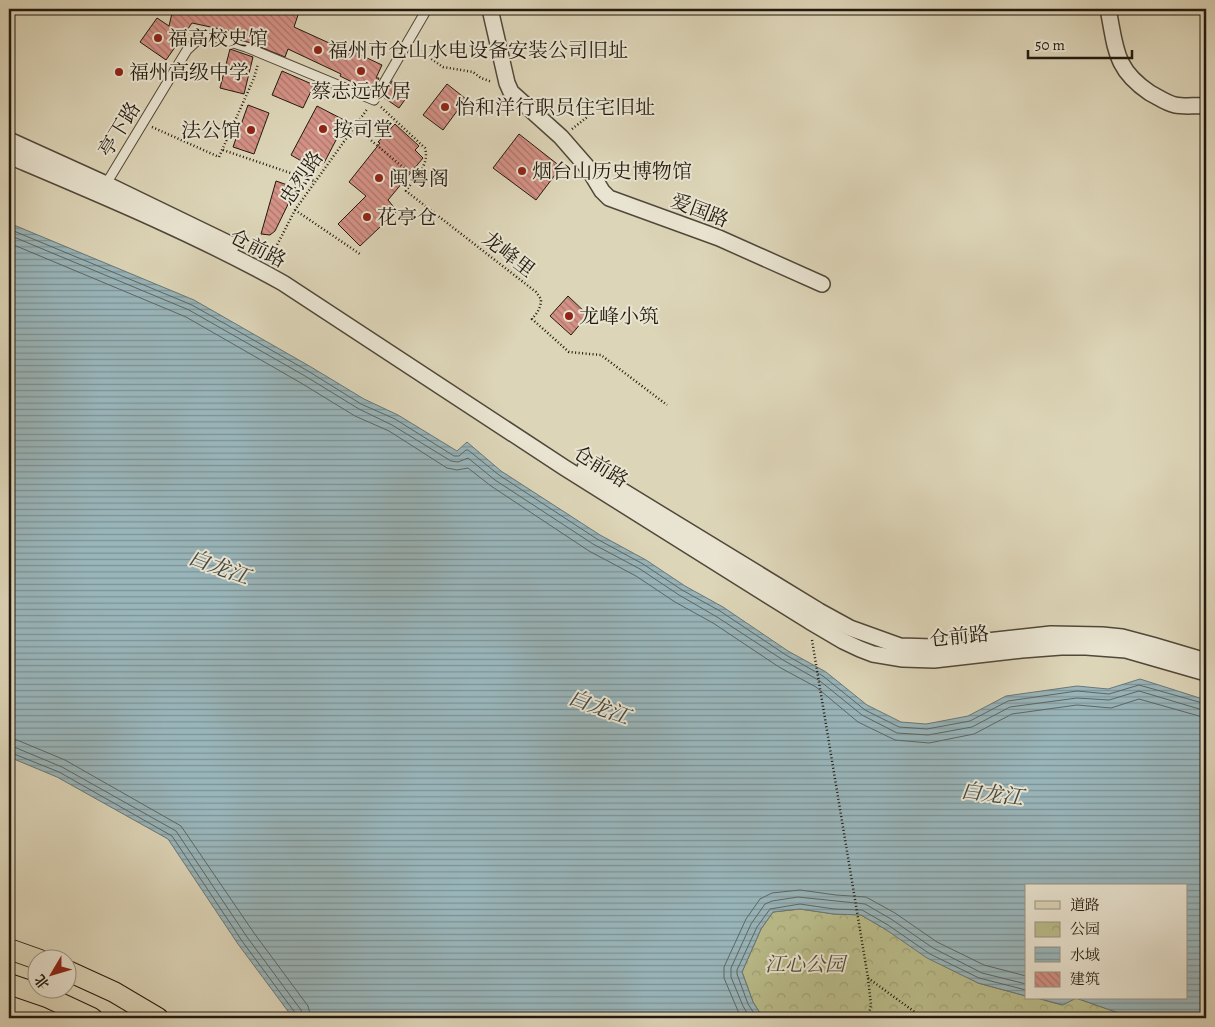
<svg xmlns="http://www.w3.org/2000/svg" width="1215" height="1027" viewBox="0 0 1215 1027" font-family="Alegreya,'Noto Serif SC',serif">
  <style>
    .park { fill: url(#park-crowns); stroke: #6d6a4c }
    .water { fill: url(#water-rules); stroke: #697776 }
    .lines { fill: none; stroke-linecap: round; stroke-linejoin: round }
    .shore { stroke: #5d6764; stroke-width: 1 }
    .building { fill: url(#building-back-hatch); stroke: #21190f }
    .pedestrian-casing { stroke: #504839; stroke-width: 11 }
    .tertiary-casing { stroke: #504839; stroke-width: 18 }
    .primary-casing { stroke: #21190f; stroke-width: 22 }
    .path { stroke: #21190f; stroke-width: 2.5; stroke-dasharray: 1 2.5; stroke-linecap: butt }
    .pedestrian { stroke: #e9e4d1; stroke-width: 9 }
    .tertiary { stroke: #e9e4d1; stroke-width: 15 }
    .primary { stroke: #ddd5b8; stroke-width: 20 }
    .poi-dot { fill: #8f2418; stroke: #e9e4d1; stroke-width: 2 }
    .labels { text-anchor: middle; stroke-width: 4; stroke-linejoin: round; paint-order: stroke }
    .poi-label { font-size: 20px; fill: #21190f; stroke: #e9e4d1; text-anchor: start }
    .street-label { font-size: 20px; fill: #21190f; stroke: #e9e4d1 }
    .park-label { font-size: 20px; font-style: italic; fill: #4f4a34; stroke: #e9e4d1 }
    .water-label { font-size: 21px; font-style: italic; fill: #454842; stroke: #e9e4d1 }
  </style>
  <defs>
    <pattern id="park-crowns" width="20" height="18" patternUnits="userSpaceOnUse" patternTransform="scale(1.25)"><rect width="20" height="18" fill="#b9bb89"/><path d="M2 6a3 3 0 1 1 6 0M12 15a3 3 0 1 1 6 0" fill="none" stroke="#9fa075"/></pattern>
    <pattern id="water-rules" width="6" height="5" patternUnits="userSpaceOnUse" patternTransform="scale(1.25)"><rect width="6" height="5" fill="#99b5ba"/><path d="M0 2.5h6" fill="none" stroke="#7c9296"/></pattern>
    <pattern id="building-back-hatch" width="6" height="6" patternUnits="userSpaceOnUse" patternTransform="scale(1.25)"><rect width="6" height="6" fill="#d49186"/><path d="M-1 5l2 2M0 0l6 6M5-1l2 2" fill="none" stroke="#ac766c"/></pattern>
  </defs>
  <rect width="100%" height="100%" fill="#ddd5b8"/>
  <filter id="stains"><feTurbulence type="fractalNoise" baseFrequency=".004" numOctaves="4"/><feColorMatrix values="0 0 0 0 .2 0 0 0 0 .09 0 0 0 0 .02 0 0 0 .5 -.17"/></filter>
  <radialGradient id="worn" r=".72"><stop offset=".6" stop-color="#630" stop-opacity="0"/><stop offset="1" stop-color="#630" stop-opacity=".3"/></radialGradient>
  <!-- park -->
  <path class="park" d="M 800,909 L 834,914 L 861,915 L 978,983 L 1026,996 L 1026,998 L 1037,998 L 1062,1005 L 1076,998 L 1133,1018 L 763,1018 L 753,1002 L 742,972 L 761,929 L 773,912 Z"/>
  <!-- water -->
  <path class="water" d="M 9,223 L 194,300 L 311,367 L 364,399 L 398,415 L 457,451 L 467,442 L 501,471 L 600,535 L 646,560 L 685,586 L 723,607 L 788,651 L 826,672 L 867,705 L 901,722 L 926,724 L 968,716 L 1006,696 L 1077,686 L 1108,689 L 1140,679 L 1206,700 L 1206,1018 L 1133,1018 L 1076,998 L 1063,1005 L 1037,998 L 1186,998 L 1186,886 L 1026,886 L 1026,996 L 978,983 L 927,958 L 885,929 L 861,915 L 834,914 L 800,909 L 773,912 L 761,929 L 742,972 L 753,1002 L 763,1018 L 293,1018 L 238,944 L 168,839 L 57,777 L 9,757 Z"/>
  <g class="lines">
    <!-- shore -->
    <g class="shore">
      <path d="M 9,229 L 192,305 L 308,371 L 361,404 L 395,419 L 454,456 L 459,456 L 466,450 L 468,450 L 499,475 L 597,539 L 643,564 L 682,590 L 720,611 L 786,655 L 823,676 L 865,710 L 899,727 L 927,729 L 970,721 L 1008,701 L 1077,691 L 1109,694 L 1139,685 L 1206,704"/>
      <path d="M 9,235 L 189,310 L 305,376 L 359,409 L 392,425 L 451,461 L 458,462 L 468,458 L 495,480 L 593,544 L 640,569 L 679,595 L 717,617 L 783,660 L 820,681 L 862,715 L 897,733 L 928,735 L 972,727 L 1010,707 L 1077,698 L 1109,700 L 1139,691 L 1206,711"/>
      <path d="M 9,243 L 186,317 L 301,383 L 355,416 L 389,431 L 447,468 L 457,470 L 468,468 L 491,486 L 589,551 L 636,576 L 675,602 L 713,623 L 779,667 L 816,687 L 858,722 L 895,740 L 929,743 L 974,734 L 1012,714 L 1077,705 L 1111,708 L 1139,699 L 1206,718"/>
      <path d="M 9,739 L 17,740 L 65,760 L 181,826 L 254,933 L 308,1006 L 311,1018"/>
      <path d="M 9,746 L 14,747 L 62,767 L 176,831 L 247,937 L 301,1010 L 303,1018"/>
      <path d="M 9,752 L 59,772 L 172,836 L 242,941 L 296,1014 L 297,1018"/>
      <path d="M 741,1018 L 724,978 L 724,967 L 746,919 L 760,899 L 772,893 L 800,890 L 836,895 L 866,897 L 895,913 L 937,942 L 984,965 L 1026,976"/>
      <path d="M 750,1018 L 743,1006 L 731,977 L 731,968 L 751,924 L 765,904 L 772,901 L 798,897 L 865,904 L 891,919 L 933,948 L 982,973 L 1026,984"/>
      <path d="M 757,1018 L 748,1004 L 737,974 L 737,970 L 757,927 L 770,909 L 800,904 L 834,909 L 862,910 L 888,925 L 930,954 L 979,978 L 1026,990"/>
    </g>
  </g>
  <!-- building -->
  <g class="building">
    <path d="M 173,9 L 300,9 L 294,27 L 351,53 L 352,51 L 382,65 L 376,78 L 379,78 L 373,90 L 371,88 L 370,91 L 340,76 L 341,74 L 288,49 L 285,57 L 233,36 L 234,32 L 192,23 L 166,60 L 140,42 L 157,18 L 169,26 Z"/>
    <path d="M 230,49 L 253,57 L 244,94 L 220,88 Z"/>
    <path d="M 282,71 L 314,85 L 303,108 L 272,95 Z"/>
    <path d="M 392,81 L 403,84 L 409,94 L 399,108 L 383,97 Z"/>
    <path d="M 447,84 L 466,99 L 443,130 L 423,115 Z"/>
    <path d="M 248,105 L 269,113 L 254,154 L 233,147 Z"/>
    <path d="M 317,106 L 346,121 L 324,163 L 310,155 L 305,163 L 291,155 Z"/>
    <path d="M 395,124 L 419,146 L 415,150 L 423,158 L 388,200 L 397,211 L 360,246 L 338,224 L 366,196 L 349,182 L 380,143 L 378,142 Z"/>
    <path d="M 519,134 L 561,167 L 536,200 L 493,168 Z"/>
    <path d="M 276,181 L 296,188 L 275,231 L 270,235 L 261,234 Z"/>
    <path d="M 568,296 L 588,315 L 571,335 L 550,316 Z"/>
  </g>
  <g class="lines">
    <!-- pedestrian casing -->
    <g class="pedestrian-casing">
      <path id="pedestrian" d="M 106,184 L 187,50 L 201,37 L 211,36 L 246,47 L 374,100 L 427,9"/>
    </g>
    <!-- tertiary casing -->
    <g class="tertiary-casing">
      <g id="tertiary">
        <path d="M 490,9 L 507,83 L 511,92 L 561,137 L 588,168 L 602,191 L 609,198 L 719,238 L 822,284"/>
        <path d="M 1108,9 C 1116,48 1114,69 1150,93 C 1158,97 1166,103 1175,105 C 1185,107 1196,105 1206,106"/>
        <path d="M 9,140 L 106,184 L 232,245"/>
        <path d="M 9,156 C 101,195 195,234 283,283 L 565,468 L 809,621 L 843,641 L 860,649 L 873,654 L 903,659 L 934,660 L 1022,650 L 1061,647 L 1086,647 L 1126,650 L 1206,673"/>
        <path d="M 585,468 L 819,611 L 850,628 L 900,646 L 933,647 L 1051,634 L 1102,635 L 1122,637 L 1152,645 L 1206,661"/>
      </g>
    </g>
    <!-- primary casing -->
    <g class="primary-casing">
      <g id="primary">
        <path d="M 9,949 L 40,960"/>
        <path d="M 68,971 L 114,992 L 158,1018"/>
        <path d="M 9,984 L 47,997 L 92,1018"/>
      </g>
    </g>
    <!-- path -->
    <g class="path">
      <path d="M 417,49 L 443,67 L 473,72 L 481,78 L 492,82"/>
      <path d="M 381,107 L 425,148 C 430,165 415,178 406,191 L 536,292 L 541,299 C 541,308 537,313 532,319 L 569,352 L 601,355 L 667,405"/>
      <path d="M 152,127 L 219,157 L 254,78 L 258,64"/>
      <path d="M 355,127 L 410,173"/>
      <path d="M 572,129 L 591,114"/>
      <path d="M 223,150 L 314,181"/>
      <path d="M 295,210 L 360,254"/>
      <path d="M 274,251 L 295,210 L 368,108"/>
      <path d="M 812,640 L 868,978 L 871,1005 L 868,1018"/>
      <path d="M 868,978 L 923,1018"/>
    </g>
    <!-- pedestrian -->
    <use href="#pedestrian" class="pedestrian"/>
    <!-- tertiary -->
    <use href="#tertiary" class="tertiary"/>
    <!-- primary -->
    <use href="#primary" class="primary"/>
  </g>
  <!-- markers -->
  <g class="poi-dot">
    <circle cx="158" cy="38" r="5"/>
    <circle cx="318" cy="50" r="5"/>
    <circle cx="361" cy="71" r="5"/>
    <circle cx="119" cy="72" r="5"/>
    <circle cx="445" cy="107" r="5"/>
    <circle cx="323" cy="129" r="5"/>
    <circle cx="251" cy="130" r="5"/>
    <circle cx="522" cy="171" r="5"/>
    <circle cx="379" cy="178" r="5"/>
    <circle cx="367" cy="217" r="5"/>
    <circle cx="569" cy="316" r="5"/>
  </g>
  <g class="labels">
    <!-- poi labels -->
    <g class="poi-label">
      <text x="168" y="45">福高校史馆</text>
      <text x="328" y="57">福州市仓山水电设备安装公司旧址</text>
      <text x="129" y="79">福州高级中学</text>
      <text x="361" y="98" text-anchor="middle">蔡志远故居</text>
      <text x="455" y="114">怡和洋行职员住宅旧址</text>
      <text x="333" y="136">按司堂</text>
      <text x="241" y="137" text-anchor="end">法公馆</text>
      <text x="532" y="178">烟台山历史博物馆</text>
      <text x="389" y="185">闽粤阁</text>
      <text x="377" y="224">花亭仓</text>
      <text x="579" y="323">龙峰小筑</text>
    </g>
    <!-- street labels -->
    <g class="street-label">
      <text transform="translate(119 129) rotate(-58)" y="7">亭下路</text>
      <text transform="translate(301 178) rotate(-56)" y="7">忠烈路</text>
      <text transform="translate(700 210) rotate(21)" y="7">爱国路</text>
      <text transform="translate(258 248) rotate(27)" y="7">仓前路</text>
      <text transform="translate(509 254) rotate(38)" y="7">龙峰里</text>
      <text transform="translate(601 466) rotate(32)" y="7">仓前路</text>
      <text transform="translate(959 636) rotate(-6)" y="7">仓前路</text>
    </g>
    <!-- park labels -->
    <g class="park-label">
      <text x="805" y="971">江心公园</text>
    </g>
    <!-- water labels -->
    <g class="water-label">
      <text transform="translate(219 567) rotate(20)" y="7">白龙江</text>
      <text transform="translate(599 707) rotate(20)" y="7">白龙江</text>
      <text transform="translate(992 794) rotate(7)" y="7">白龙江</text>
    </g>
  </g>
  <!-- margin -->
  <rect width="1215" height="1027" fill="none" stroke="#ddd5b8" stroke-width="30"/>
  <rect x="10" y="10" width="1195" height="1007" fill="none" stroke="#21190f" stroke-width="2.5"/>
  <rect x="15" y="15" width="1185" height="997" fill="none" stroke="#21190f"/>
  <!-- legend -->
  <rect x="1025" y="884" width="162" height="115" fill="#e9e4d1" stroke="#999383"/>
  <rect x="1035" y="901" width="25" height="8" fill="#ddd5b8" stroke="#999383"/>
  <text x="1070" y="910" font-size="15" fill="#21190f">道路</text>
  <rect x="1035" y="922" width="25" height="15" fill="url(#park-crowns)" stroke="#999383"/>
  <text x="1070" y="934" font-size="15" fill="#21190f">公园</text>
  <rect x="1035" y="947" width="25" height="15" fill="url(#water-rules)" stroke="#999383"/>
  <text x="1070" y="960" font-size="15" fill="#21190f">水域</text>
  <rect x="1035" y="972" width="25" height="15" fill="url(#building-back-hatch)" stroke="#999383"/>
  <text x="1070" y="984" font-size="15" fill="#21190f">建筑</text>
  <!-- north arrow -->
  <g transform="translate(52 974) rotate(232)"><circle r="24" fill="#e9e4d1" stroke="#999383"/>
  <path d="M0-4L9 19L0 12L-9 19Z" fill="#8f2418"/>
  <text y="-8" font-size="14" font-weight="bold" text-anchor="middle" fill="#21190f">北</text>
  </g>
  <!-- scale -->
  <path d="M1028 50v8h104v-8" fill="none" stroke="#21190f" stroke-width="2.5"/>
  <text x="1035" y="50" font-size="15" fill="#21190f" stroke="#e9e4d1" stroke-width="4" paint-order="stroke">50 m</text>
  <rect width="100%" height="100%" filter="url(#stains)"/>
  <rect width="100%" height="100%" fill="url(#worn)"/>
</svg>
